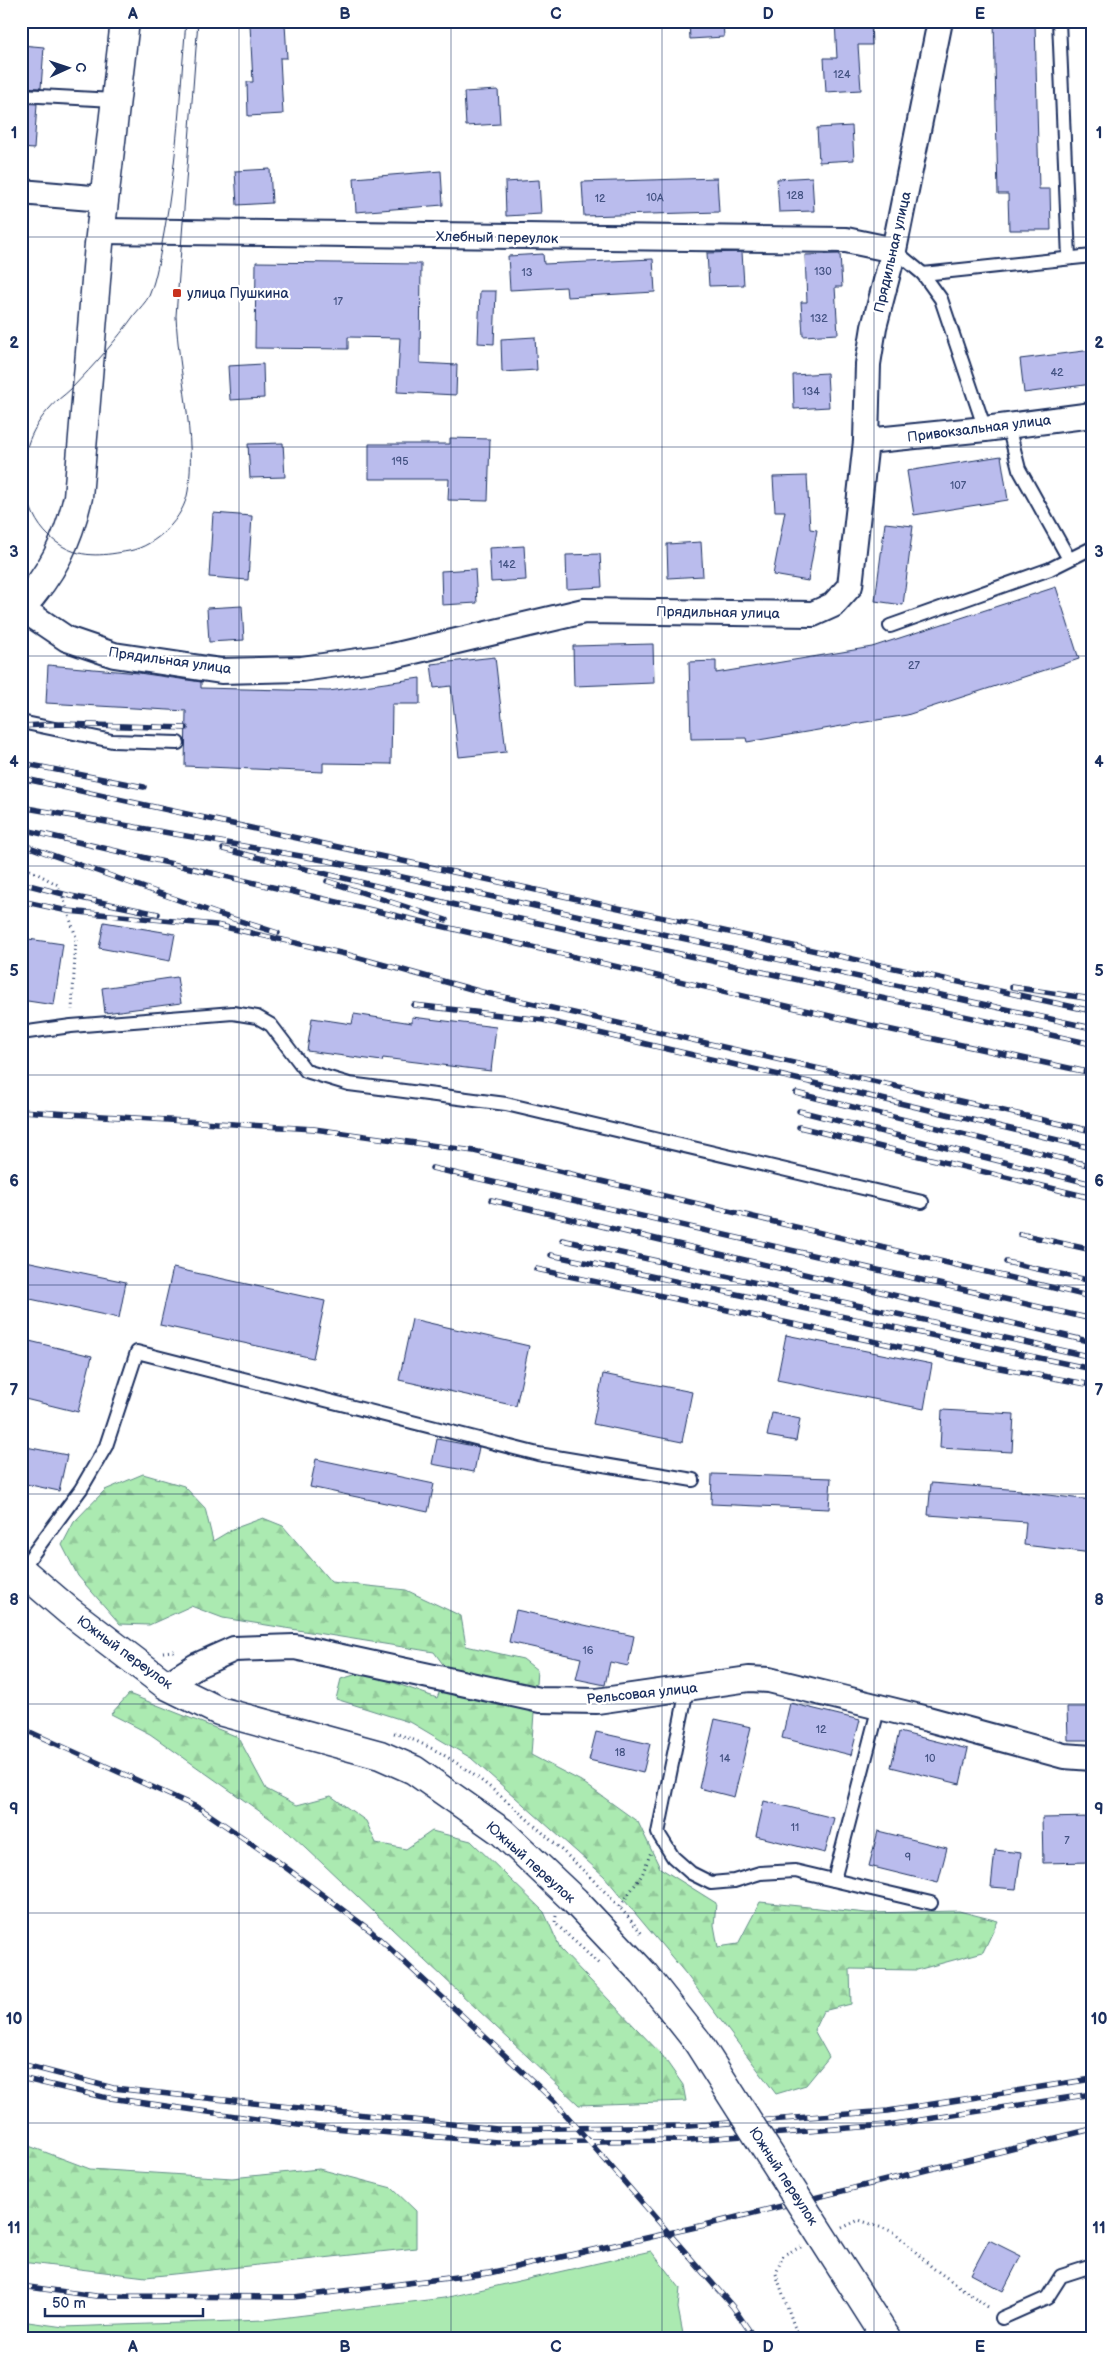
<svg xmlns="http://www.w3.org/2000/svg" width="1113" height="2360" viewBox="0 0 1113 2360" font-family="'Balsamiq Sans',sans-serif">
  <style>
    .grass { fill: #abeab1; stroke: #638c88 }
    .forest { fill: url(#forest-firs); stroke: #638c88 }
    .building { fill: #babced; stroke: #1b2f5e }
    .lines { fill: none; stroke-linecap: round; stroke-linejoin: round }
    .lane-casing { stroke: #1b2f5e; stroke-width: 16 }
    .street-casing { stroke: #1b2f5e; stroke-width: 28 }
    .secondary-casing { stroke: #1b2f5e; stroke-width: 31 }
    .path { stroke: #1b2f5e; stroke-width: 3; stroke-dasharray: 1 4; stroke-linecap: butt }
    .lane { stroke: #fff; stroke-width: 12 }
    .street { stroke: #fff; stroke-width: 24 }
    .secondary { stroke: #fff; stroke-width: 28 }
    .tram { stroke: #1b2f5e; stroke-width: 1 }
    .rail-casing { stroke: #1b2f5e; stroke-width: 5.5 }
    .rail { stroke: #fff; stroke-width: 4; stroke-dasharray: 11; stroke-linecap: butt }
    .secondary-bridge-casing { stroke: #1b2f5e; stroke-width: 31; stroke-linecap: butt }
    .secondary-bridge { stroke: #fff; stroke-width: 28 }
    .grid { fill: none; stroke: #1b2f5e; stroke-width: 1; stroke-opacity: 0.55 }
    .poi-dot { fill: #c8321e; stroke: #fff; stroke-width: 2 }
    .labels { text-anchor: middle; stroke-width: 4.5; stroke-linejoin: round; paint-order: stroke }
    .number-label { font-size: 11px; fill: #435282 }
    .street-label { font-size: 14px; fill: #1b2f5e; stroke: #fff }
    .poi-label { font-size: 14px; fill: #1b2f5e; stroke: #fff; text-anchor: start }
    .neatline { fill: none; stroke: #1b2f5e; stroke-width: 2 }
    .grid-label { font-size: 16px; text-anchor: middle; font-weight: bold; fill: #1b2f5e }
  </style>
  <defs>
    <pattern id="forest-firs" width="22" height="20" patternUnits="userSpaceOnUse" patternTransform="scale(1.25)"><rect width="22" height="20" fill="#abeab1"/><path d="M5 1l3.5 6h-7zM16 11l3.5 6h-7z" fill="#93c99b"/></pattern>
  </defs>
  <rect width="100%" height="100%" fill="#fff"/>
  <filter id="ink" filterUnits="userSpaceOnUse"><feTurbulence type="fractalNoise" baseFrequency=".02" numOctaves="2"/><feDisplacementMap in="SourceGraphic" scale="10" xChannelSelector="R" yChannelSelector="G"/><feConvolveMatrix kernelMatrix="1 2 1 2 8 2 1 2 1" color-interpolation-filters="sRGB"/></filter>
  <g filter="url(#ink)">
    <!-- grass -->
    <path class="grass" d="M 651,2251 L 680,2288 L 678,2308 L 684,2339 L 21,2339 L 21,2321 L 64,2327 L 264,2320 L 444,2298 Z"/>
    <!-- forest -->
    <g class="forest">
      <path d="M 143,1474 L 184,1486 L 205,1508 L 213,1541 L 233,1529 L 263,1518 L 283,1526 L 331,1582 L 406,1590 L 461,1616 L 466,1646 L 523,1659 L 537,1670 L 531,1755 L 581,1781 L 638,1822 L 660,1868 L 716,1903 L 714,1925 L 718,1947 L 738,1944 L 760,1902 L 867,1913 L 959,1911 L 998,1921 L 983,1952 L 917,1970 L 850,1969 L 851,2004 L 823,2011 L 814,2030 L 829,2057 L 806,2085 L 776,2094 L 686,1974 L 604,1876 L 471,1758 L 412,1723 L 336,1699 L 341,1679 L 364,1672 L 437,1698 L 448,1671 L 434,1652 L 223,1618 L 191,1606 L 149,1625 L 120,1624 L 78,1576 L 62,1545 L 74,1522 L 105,1490 Z"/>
      <path d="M 129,1694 L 238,1737 L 266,1789 L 297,1805 L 331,1796 L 366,1821 L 376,1843 L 406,1849 L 432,1831 L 471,1841 L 544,1912 L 561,1950 L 662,2055 L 683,2085 L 686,2101 L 579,2105 L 289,1832 L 150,1734 L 111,1714 Z"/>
      <path d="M 21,2143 L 90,2169 L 232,2178 L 319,2169 L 392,2188 L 416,2211 L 416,2248 L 146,2277 L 21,2262 Z"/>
    </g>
    <!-- building -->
    <g class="building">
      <path d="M 689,21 L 723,21 L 724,37 L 690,39 Z"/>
      <path d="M 835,21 L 871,21 L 872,45 L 858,45 L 861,90 L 826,92 L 824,58 L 837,58 Z"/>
      <path d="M 994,21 L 1035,21 L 1039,189 L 1050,189 L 1051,230 L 1009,230 L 1008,194 L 998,194 Z"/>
      <path d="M 285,24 L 287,58 L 280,58 L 283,114 L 248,116 L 247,82 L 253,82 L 250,25 Z"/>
      <path d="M 21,45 L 44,47 L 41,88 L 21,87 Z"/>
      <path d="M 498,90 L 500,124 L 466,126 L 464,92 Z"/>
      <path d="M 21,103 L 37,104 L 34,149 L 21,148 Z"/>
      <path d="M 852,126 L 854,160 L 819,162 L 817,128 Z"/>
      <path d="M 270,169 L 272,203 L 237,205 L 235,171 Z"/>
      <path d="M 441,171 L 443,205 L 356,212 L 354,178 Z"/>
      <path d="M 812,177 L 814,211 L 779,212 L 777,179 Z"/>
      <path d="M 717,178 L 719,212 L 584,216 L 582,182 Z"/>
      <path d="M 539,180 L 541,214 L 506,216 L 505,182 Z"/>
      <path d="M 742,252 L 744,285 L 709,286 L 707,253 Z"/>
      <path d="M 543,254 L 544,264 L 653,259 L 655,292 L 567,297 L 566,287 L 510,290 L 508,256 Z"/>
      <path d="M 840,254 L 842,287 L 835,287 L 838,334 L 803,336 L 801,302 L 807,302 L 805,255 Z"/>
      <path d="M 256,262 L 421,264 L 420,363 L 457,365 L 456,395 L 397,392 L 400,338 L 348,337 L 348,349 L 255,348 Z"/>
      <path d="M 480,291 L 496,291 L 494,344 L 478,343 Z"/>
      <path d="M 535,337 L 537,370 L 502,372 L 501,339 Z"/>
      <path d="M 1092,350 L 1092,384 L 1024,393 L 1020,359 Z"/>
      <path d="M 263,364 L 264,398 L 230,400 L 228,366 Z"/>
      <path d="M 827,373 L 829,407 L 794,409 L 793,375 Z"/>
      <path d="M 450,438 L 490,439 L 488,501 L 448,500 L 449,479 L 369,479 L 369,444 L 450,444 Z"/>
      <path d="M 283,443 L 285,477 L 250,478 L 248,444 Z"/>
      <path d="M 1001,456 L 1008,500 L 914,515 L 907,471 Z"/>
      <path d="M 807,476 L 810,529 L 817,530 L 808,581 L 773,575 L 785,511 L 775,511 L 773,477 Z"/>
      <path d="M 213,513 L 252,516 L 248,580 L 209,577 Z"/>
      <path d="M 885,523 L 913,526 L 903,605 L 875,601 Z"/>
      <path d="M 701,542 L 703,576 L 668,578 L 667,544 Z"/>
      <path d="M 524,546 L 526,580 L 491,582 L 489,548 Z"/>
      <path d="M 600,554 L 602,587 L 567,589 L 566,555 Z"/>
      <path d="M 475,569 L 477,603 L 442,605 L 441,571 Z"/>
      <path d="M 1056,587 L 1079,659 L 907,715 L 747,742 L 746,738 L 691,739 L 689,662 L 716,661 L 716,673 L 872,647 Z"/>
      <path d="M 242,606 L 244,640 L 209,642 L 207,608 Z"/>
      <path d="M 653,644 L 654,683 L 574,686 L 573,646 Z"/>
      <path d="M 495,657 L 506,752 L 459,757 L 451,686 L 434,688 L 431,664 Z"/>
      <path d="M 48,665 L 139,673 L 201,682 L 201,688 L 329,691 L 420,678 L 420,704 L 392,704 L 391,764 L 323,763 L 323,772 L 185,766 L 186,711 L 46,703 Z"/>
      <path d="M 104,922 L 175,934 L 170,961 L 99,948 Z"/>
      <path d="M 21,938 L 63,944 L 54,1005 L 21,1000 Z"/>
      <path d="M 177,977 L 181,1003 L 105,1013 L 102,988 Z"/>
      <path d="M 354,1014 L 412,1023 L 412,1017 L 496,1027 L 491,1071 L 383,1058 L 382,1061 L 307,1051 L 312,1018 L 352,1024 Z"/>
      <path d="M 21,1260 L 126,1282 L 119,1318 L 21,1297 Z"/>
      <path d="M 173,1268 L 325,1301 L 313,1358 L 160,1325 Z"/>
      <path d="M 412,1319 L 529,1346 L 516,1406 L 399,1380 Z"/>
      <path d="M 786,1335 L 932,1364 L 924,1409 L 777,1380 Z"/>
      <path d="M 21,1339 L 92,1356 L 78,1412 L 21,1398 Z"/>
      <path d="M 603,1374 L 692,1392 L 682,1442 L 593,1424 Z"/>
      <path d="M 942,1410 L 1014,1414 L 1012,1452 L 940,1448 Z"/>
      <path d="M 772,1413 L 800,1419 L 796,1441 L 767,1436 Z"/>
      <path d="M 437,1439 L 479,1447 L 474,1472 L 432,1464 Z"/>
      <path d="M 21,1446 L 67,1455 L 59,1491 L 21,1483 Z"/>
      <path d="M 316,1459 L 434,1484 L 428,1512 L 310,1487 Z"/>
      <path d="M 712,1474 L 831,1478 L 829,1509 L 711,1504 Z"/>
      <path d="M 931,1483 L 1021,1490 L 1021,1492 L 1092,1500 L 1092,1553 L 1024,1545 L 1026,1522 L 928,1515 Z"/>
      <path d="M 516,1610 L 634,1636 L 628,1666 L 610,1662 L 605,1685 L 576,1679 L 581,1658 L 509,1642 Z"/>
      <path d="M 790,1703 L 860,1720 L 851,1755 L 782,1738 Z"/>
      <path d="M 1067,1707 L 1092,1707 L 1092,1740 L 1068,1740 Z"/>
      <path d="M 715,1719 L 751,1727 L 734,1797 L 699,1788 Z"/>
      <path d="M 596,1732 L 650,1744 L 643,1773 L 589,1760 Z"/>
      <path d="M 899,1732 L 968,1749 L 960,1784 L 891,1767 Z"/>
      <path d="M 764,1801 L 834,1818 L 825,1853 L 756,1836 Z"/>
      <path d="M 1092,1817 L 1092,1862 L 1043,1863 L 1042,1818 Z"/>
      <path d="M 878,1831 L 947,1848 L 938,1883 L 869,1866 Z"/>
      <path d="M 995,1850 L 1021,1853 L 1016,1889 L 991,1887 Z"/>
      <path d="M 989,2240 L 1021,2256 L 1003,2291 L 971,2274 Z"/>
    </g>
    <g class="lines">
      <!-- lane casing -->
      <g class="lane-casing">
        <g id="lane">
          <path d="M 1059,21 L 1069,258"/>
          <path d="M 21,95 L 114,100"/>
          <path d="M 894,250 L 923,274 L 941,299 L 985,429"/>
          <path d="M 923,274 L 1092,256"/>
          <path d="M 1008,426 L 1019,469 L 1069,559"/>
          <path d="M 890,626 L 1050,569 L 1092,548"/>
          <path d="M 21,722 L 112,741 L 178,743"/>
          <path d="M 21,1033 L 71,1026 L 233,1013 L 257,1017 L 271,1025 L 306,1071 L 349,1084 L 506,1104 L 922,1202"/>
          <path d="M 21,1570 L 81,1489 L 106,1446 L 137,1352 L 538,1454 L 693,1480"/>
          <path d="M 687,1689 L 658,1833 L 673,1857 L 691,1873 L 711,1883 L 734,1881 L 760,1873 L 795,1871 L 931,1903"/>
          <path d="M 834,1880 L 879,1706"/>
          <path d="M 1002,2318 L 1047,2298 L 1061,2276 L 1092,2266"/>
        </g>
      </g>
      <!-- street casing -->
      <g class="street-casing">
        <g id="street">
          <path d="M 21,192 L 103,199"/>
          <path d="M 100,231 L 846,240 L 894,250"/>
          <path d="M 866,441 L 985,429 L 1092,415"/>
          <path d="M 21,608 L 67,639 L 114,655 L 221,671 L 302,669 L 393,656 L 584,611 L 813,614 L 833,605 L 850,586 L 866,441 L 868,364 L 874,327 L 894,250 L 940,21"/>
          <path d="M 166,1685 L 196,1666 L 234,1649 L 295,1647 L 540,1700 L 597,1701 L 749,1679 L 769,1680 L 928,1719 L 1064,1756 L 1092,1758"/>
        </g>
      </g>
      <!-- secondary casing -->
      <g class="secondary-casing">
        <g id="secondary">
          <path d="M 21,607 C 52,574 68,541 78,497 L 99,244 L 125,21"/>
          <path d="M 21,1570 L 69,1611 L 166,1685 L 219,1711 L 380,1755 L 414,1770 L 502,1832 L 575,1901 L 644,1974 L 697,2041"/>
        </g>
      </g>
      <!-- path -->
      <g class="path">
        <path d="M 21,865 L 58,885 L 62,894 L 76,937 L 72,1010"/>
        <path d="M 163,1652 L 173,1651 L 176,1653"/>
        <path d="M 394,1733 C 453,1751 499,1794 544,1834 C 579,1866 613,1897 642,1934"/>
        <path d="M 620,1906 L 642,1875 L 651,1852"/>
        <path d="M 556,1916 L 555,1923 L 600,1965"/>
        <path d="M 842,2228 L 859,2220 L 894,2232 L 933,2268 L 991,2309"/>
        <path d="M 801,2247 L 783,2255 L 776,2274 L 794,2326 L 801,2339"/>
      </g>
      <!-- lane -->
      <use href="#lane" class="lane"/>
      <!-- street -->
      <use href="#street" class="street"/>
      <!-- secondary -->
      <use href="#secondary" class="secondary"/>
      <!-- tram -->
      <path class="tram" d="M 186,21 C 180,92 177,163 164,233 C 160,253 157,277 149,296 C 146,302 139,309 135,314 C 116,341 94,365 72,388 C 64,396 55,401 48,410 C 26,435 17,468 28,500 C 34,520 44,535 62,546 C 84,559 106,555 129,551 C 156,546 184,518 188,491 C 197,439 178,371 176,316 L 198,21"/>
      <!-- rail casing -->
      <g class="rail-casing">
        <g id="rail">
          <path d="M 21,726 L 62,724 L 186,728"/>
          <path d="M 21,763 L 144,787"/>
          <path d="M 21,778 L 1092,1011"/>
          <path d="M 21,807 L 329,861 L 1092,1028"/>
          <path d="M 21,829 L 878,1027 L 1092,1073"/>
          <path d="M 21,844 L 218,914 L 278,933"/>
          <path d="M 223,849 L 451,904 L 1092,1044"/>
          <path d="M 327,881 L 446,920"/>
          <path d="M 21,883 L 71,896 L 158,914"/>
          <path d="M 21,901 L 68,911 L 216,925 L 345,954 L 482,992 L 1092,1131"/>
          <path d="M 1012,987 L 1092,999"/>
          <path d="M 414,1005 L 543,1020 L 1092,1148"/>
          <path d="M 796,1093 L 1092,1166"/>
          <path d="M 21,1111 L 314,1129 L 474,1151 L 1092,1297"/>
          <path d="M 799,1111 L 1092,1184"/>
          <path d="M 799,1127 L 1092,1198"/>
          <path d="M 432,1168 L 1092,1319"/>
          <path d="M 491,1200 L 1092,1342"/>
          <path d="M 1020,1234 L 1092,1250"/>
          <path d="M 562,1240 L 1092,1357"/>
          <path d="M 551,1255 L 1092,1369"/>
          <path d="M 1006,1262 L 1092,1281"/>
          <path d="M 536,1269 L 994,1367 L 1092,1385"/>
          <path d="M 21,1728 L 201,1809 L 273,1858 L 371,1931 L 554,2101 L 733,2307 L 755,2339"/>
          <path d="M 21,2064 L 113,2088 L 497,2129 L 689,2126 L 888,2111 L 1092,2079"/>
          <path d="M 21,2078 L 103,2097 L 298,2125 L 497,2142 L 689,2140 L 888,2125 L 1092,2094"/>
          <path d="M 21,2286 L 96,2296 L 294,2297 L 489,2273 L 705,2225 L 1092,2129"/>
        </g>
      </g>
      <!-- rail -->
      <use href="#rail" class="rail"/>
      <!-- secondary-bridge casing -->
      <g class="secondary-bridge-casing">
        <path id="secondary-bridge" d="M 697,2041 L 887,2339"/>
      </g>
      <!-- secondary-bridge -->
      <use href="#secondary-bridge" class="secondary-bridge"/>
    </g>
  </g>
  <!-- grid -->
  <path class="grid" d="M 239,21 L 239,2339M 451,21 L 451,2339M 662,21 L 662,2339M 874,21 L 874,2339M 21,237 L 1092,237M 21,447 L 1092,447M 21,656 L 1092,656M 21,866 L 1092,866M 21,1075 L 1092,1075M 21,1285 L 1092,1285M 21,1494 L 1092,1494M 21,1704 L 1092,1704M 21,1913 L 1092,1913M 21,2123 L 1092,2123"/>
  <!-- markers -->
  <rect class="poi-dot" x="172" y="288" width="10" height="10" rx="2.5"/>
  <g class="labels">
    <!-- number labels -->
    <g class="number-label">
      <text x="842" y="78">124</text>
      <text x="795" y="199">128</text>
      <text x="655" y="201">10А</text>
      <text x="600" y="202">12</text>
      <text x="823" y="275">130</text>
      <text x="527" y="276">13</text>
      <text x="338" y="305">17</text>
      <text x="819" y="322">132</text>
      <text x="1057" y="376">42</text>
      <text x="811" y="395">134</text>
      <text x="400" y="465">195</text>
      <text x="958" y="489">107</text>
      <text x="507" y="568">142</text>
      <text x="914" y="669">27</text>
      <text x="588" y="1654">16</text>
      <text x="821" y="1733">12</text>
      <text x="620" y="1756">18</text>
      <text x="725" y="1762">14</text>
      <text x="930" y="1762">10</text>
      <text x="795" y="1831">11</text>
      <text x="1067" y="1844">7</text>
      <text x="908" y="1861">9</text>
    </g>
    <!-- street labels -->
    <g class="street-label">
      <text transform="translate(497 237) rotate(1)" y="5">Хлебный переулок</text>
      <text transform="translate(892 252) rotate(-77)" y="5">Прядильная улица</text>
      <text transform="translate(979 428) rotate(-7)" y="5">Привокзальная улица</text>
      <text transform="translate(718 612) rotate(1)" y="5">Прядильная улица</text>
      <text transform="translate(170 660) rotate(8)" y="5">Прядильная улица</text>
      <text transform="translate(125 1652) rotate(36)" y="5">Южный переулок</text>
      <text transform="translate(642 1693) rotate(-6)" y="5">Рельсовая улица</text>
      <text transform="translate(531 1862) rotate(42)" y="5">Южный переулок</text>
      <text transform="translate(784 2176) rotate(57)" y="5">Южный переулок</text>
    </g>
    <!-- poi labels -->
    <g class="poi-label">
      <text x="187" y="298">улица Пушкина</text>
    </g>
  </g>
  <!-- margin -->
  <rect width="1113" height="2360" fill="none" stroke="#fff" stroke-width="55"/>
  <!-- north arrow -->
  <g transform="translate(68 68) rotate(87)" stroke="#ffffff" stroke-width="4" paint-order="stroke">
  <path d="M0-4L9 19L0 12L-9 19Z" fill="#1b2f5e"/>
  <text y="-8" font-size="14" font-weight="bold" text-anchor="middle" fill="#1b2f5e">С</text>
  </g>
  <!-- scale -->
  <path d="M45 2308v8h158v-8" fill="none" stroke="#1b2f5e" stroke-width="2.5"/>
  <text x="52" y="2308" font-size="15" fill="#1b2f5e" stroke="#ffffff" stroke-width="4" paint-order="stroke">50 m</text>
  <rect x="28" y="28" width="1058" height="2304" class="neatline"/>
  <g class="grid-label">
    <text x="133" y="19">A</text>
    <text x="345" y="19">B</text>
    <text x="556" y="19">C</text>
    <text x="768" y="19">D</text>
    <text x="980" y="19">E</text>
    <text x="14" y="138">1</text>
    <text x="1099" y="138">1</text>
    <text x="14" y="348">2</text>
    <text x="1099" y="348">2</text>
    <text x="14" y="557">3</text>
    <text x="1099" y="557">3</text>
    <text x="14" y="767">4</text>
    <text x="1099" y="767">4</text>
    <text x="14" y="976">5</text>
    <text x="1099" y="976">5</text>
    <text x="14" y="1186">6</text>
    <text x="1099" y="1186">6</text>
    <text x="14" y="1395">7</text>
    <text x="1099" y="1395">7</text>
    <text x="14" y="1605">8</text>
    <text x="1099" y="1605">8</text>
    <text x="14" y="1814">9</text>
    <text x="1099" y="1814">9</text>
    <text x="14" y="2024">10</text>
    <text x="1099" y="2024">10</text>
    <text x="14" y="2233">11</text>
    <text x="1099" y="2233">11</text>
    <text x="133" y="2352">A</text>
    <text x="345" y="2352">B</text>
    <text x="556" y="2352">C</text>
    <text x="768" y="2352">D</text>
    <text x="980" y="2352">E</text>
  </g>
</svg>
